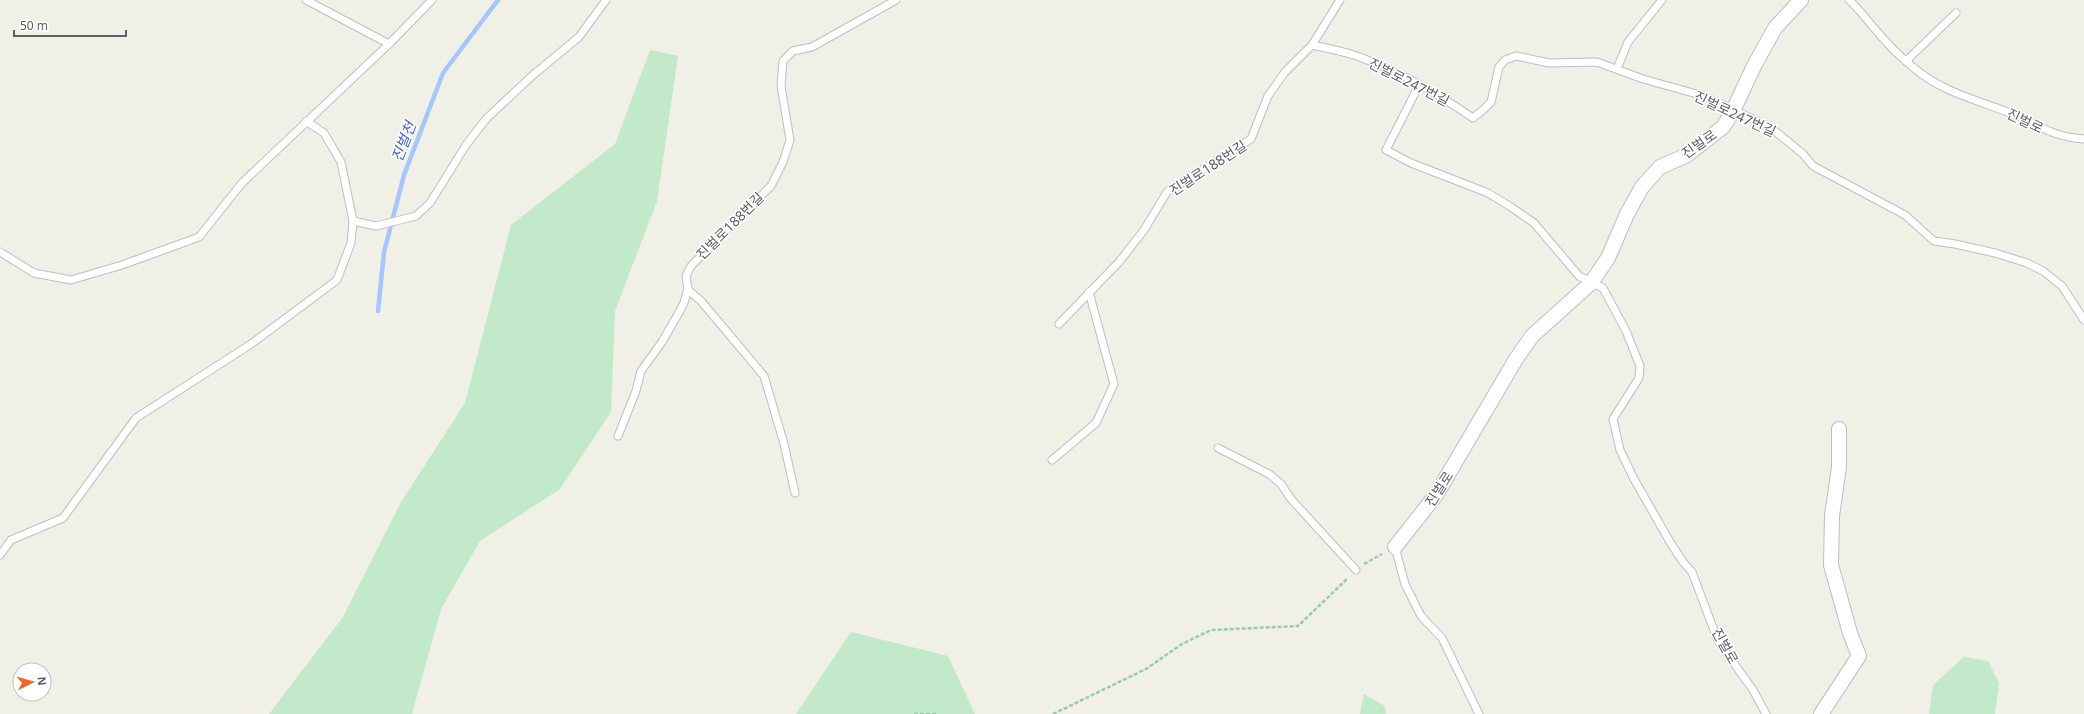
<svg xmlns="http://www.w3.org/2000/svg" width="2084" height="714" viewBox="0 0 2084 714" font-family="'Noto Sans','Noto Sans KR',sans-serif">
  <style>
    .green { fill: #c1e9ca }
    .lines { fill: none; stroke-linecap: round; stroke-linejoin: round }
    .stream { stroke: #a7c6ff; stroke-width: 4.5 }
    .lane-casing { stroke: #bdbec5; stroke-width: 9 }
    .street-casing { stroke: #bdbec5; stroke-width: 16 }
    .path { stroke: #99cab2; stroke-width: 2.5; stroke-dasharray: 4 2; stroke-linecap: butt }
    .lane { stroke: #fff; stroke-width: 7 }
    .street { stroke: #fff; stroke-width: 14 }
    .labels { text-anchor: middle; stroke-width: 3; stroke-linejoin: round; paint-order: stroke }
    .street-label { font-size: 14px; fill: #5d5f67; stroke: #fff }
    .water-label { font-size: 15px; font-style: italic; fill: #4267ca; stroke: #fff }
  </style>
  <rect width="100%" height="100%" fill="#f0f0e6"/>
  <!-- green -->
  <g class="green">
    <path d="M 650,50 L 678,56 L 657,201 L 615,311 L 611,412 L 560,489 L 480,541 L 441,609 L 412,714 L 269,714 L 343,617 L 401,502 L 465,403 L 511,225 L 615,144 Z"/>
    <path d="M 851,632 L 948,656 L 975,714 L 796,714 Z"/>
    <path d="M 1964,657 L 1988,661 L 1999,683 L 1995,714 L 1929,714 L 1933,685 Z"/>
    <path d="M 1364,694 L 1385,706 L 1386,714 L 1360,714 Z"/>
  </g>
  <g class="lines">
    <!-- stream -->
    <path class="stream" d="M 378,311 L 384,252 L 404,175 L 443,73 L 498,0"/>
    <!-- lane casing -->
    <g class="lane-casing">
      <g id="lane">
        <path d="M 306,0 L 389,44"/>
        <path d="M 1849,0 C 1861,11 1870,24 1881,36 C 1891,48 1903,59 1914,68 C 1942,92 1977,100 2010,113 C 2038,124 2051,137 2084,139"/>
        <path d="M 1312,45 C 1327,48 1342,51 1357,56 C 1398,71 1437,93 1473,118 L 1483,110 L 1491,102 L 1499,67 L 1505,60 L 1516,56 L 1549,63 L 1597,62 L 1643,79 L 1704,96 L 1770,127 L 1803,154 L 1813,166 L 1905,215 L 1934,241 L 1955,244 L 1995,253 L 2027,263 L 2043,271 L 2062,286 L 2084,320"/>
        <path d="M 1906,61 L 1956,13"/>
        <path d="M 1617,69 L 1628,42 L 1662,0"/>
        <path d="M 1419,85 L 1386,150 L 1411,163 L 1488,193 L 1511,207 L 1534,223 L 1579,276 L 1603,288 L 1626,331 L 1640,366 L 1639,378 L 1613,419 L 1620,450 L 1634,479 L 1670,542 L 1683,562 L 1692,572 L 1718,641 L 1753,690 L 1766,714"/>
        <path d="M 306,121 L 324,133 L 341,162 L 353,221"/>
        <path d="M 0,252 L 34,273 L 71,280 L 122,265 L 199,237 L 242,183 L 389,44 L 432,0"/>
        <path d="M 1059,324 L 1119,262 L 1144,230 L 1167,192 L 1251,139 L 1268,96 L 1285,72 L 1312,45 L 1340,0"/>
        <path d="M 618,436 L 636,391 L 641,371 L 662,342 L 677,316 L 684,303 L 688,288"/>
        <path d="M 1218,448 L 1269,474 L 1281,484 L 1291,499 L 1356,570"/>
        <path d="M 1052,460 L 1096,423 L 1114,384 L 1089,292"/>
        <path d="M 795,493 L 784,444 L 764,376 L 701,301 L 688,290 L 686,276 L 691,266 L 771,186 L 783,162 L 790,140 L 781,86 L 783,61 L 793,51 L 812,47 L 896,0"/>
        <path d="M 1395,547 L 1405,584 L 1421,616 L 1442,638 L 1479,714"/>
        <path d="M 0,555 L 11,540 L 63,518 L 136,418 L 251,344 L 337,280 L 351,243 L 353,221 L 376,226 L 416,216 L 430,203 L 466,145 L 486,119 L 533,75 L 579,37 L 606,0"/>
      </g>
    </g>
    <!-- street casing -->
    <g class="street-casing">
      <g id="street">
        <path d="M 1395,547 L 1436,495 L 1516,359 L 1532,336 L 1591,283 L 1608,258 L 1627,214 L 1642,187 L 1660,167 L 1687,155 L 1723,127 L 1733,111 L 1754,66 L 1775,28 L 1801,0"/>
        <path d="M 1821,714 L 1859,656 L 1850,633 L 1831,565 L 1832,516 L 1839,467 L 1839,429"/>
      </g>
    </g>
    <!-- path -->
    <g class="path">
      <path d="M 1364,564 L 1382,554"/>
      <path d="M 914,714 L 938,714"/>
      <path d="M 1053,714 L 1146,669 L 1182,644 L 1211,630 L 1298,626 L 1348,578"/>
    </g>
    <!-- lane -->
    <use href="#lane" class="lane"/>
    <!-- street -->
    <use href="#street" class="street"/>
  </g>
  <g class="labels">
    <!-- street labels -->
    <g class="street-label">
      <text transform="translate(1409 82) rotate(27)" y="5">진벌로247번길</text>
      <text transform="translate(1735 114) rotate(25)" y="5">진벌로247번길</text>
      <text transform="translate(2025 121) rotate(25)" y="5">진벌로</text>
      <text transform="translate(1699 144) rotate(-35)" y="5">진벌로</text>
      <text transform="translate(1208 168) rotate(-33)" y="5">진벌로188번길</text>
      <text transform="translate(730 226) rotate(-45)" y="5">진벌로188번길</text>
      <text transform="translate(1439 489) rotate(-57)" y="5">진벌로</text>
      <text transform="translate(1725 646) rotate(61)" y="5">진벌로</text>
    </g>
    <!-- water labels -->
    <g class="water-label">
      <text transform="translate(404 142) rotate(-69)" y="5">진벌천</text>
    </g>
  </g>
  <!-- north arrow -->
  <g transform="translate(32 682) rotate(84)"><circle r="19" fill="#ffffff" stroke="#bebfc2"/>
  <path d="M0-3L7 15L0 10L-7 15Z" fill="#f26429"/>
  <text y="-6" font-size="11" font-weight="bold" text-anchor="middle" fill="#5d5f67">N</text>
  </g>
  <!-- scale -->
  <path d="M14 30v6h112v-6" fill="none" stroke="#5d5f67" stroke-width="2"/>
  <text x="20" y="30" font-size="12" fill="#5d5f67" stroke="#ffffff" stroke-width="3" paint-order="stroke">50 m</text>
</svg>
